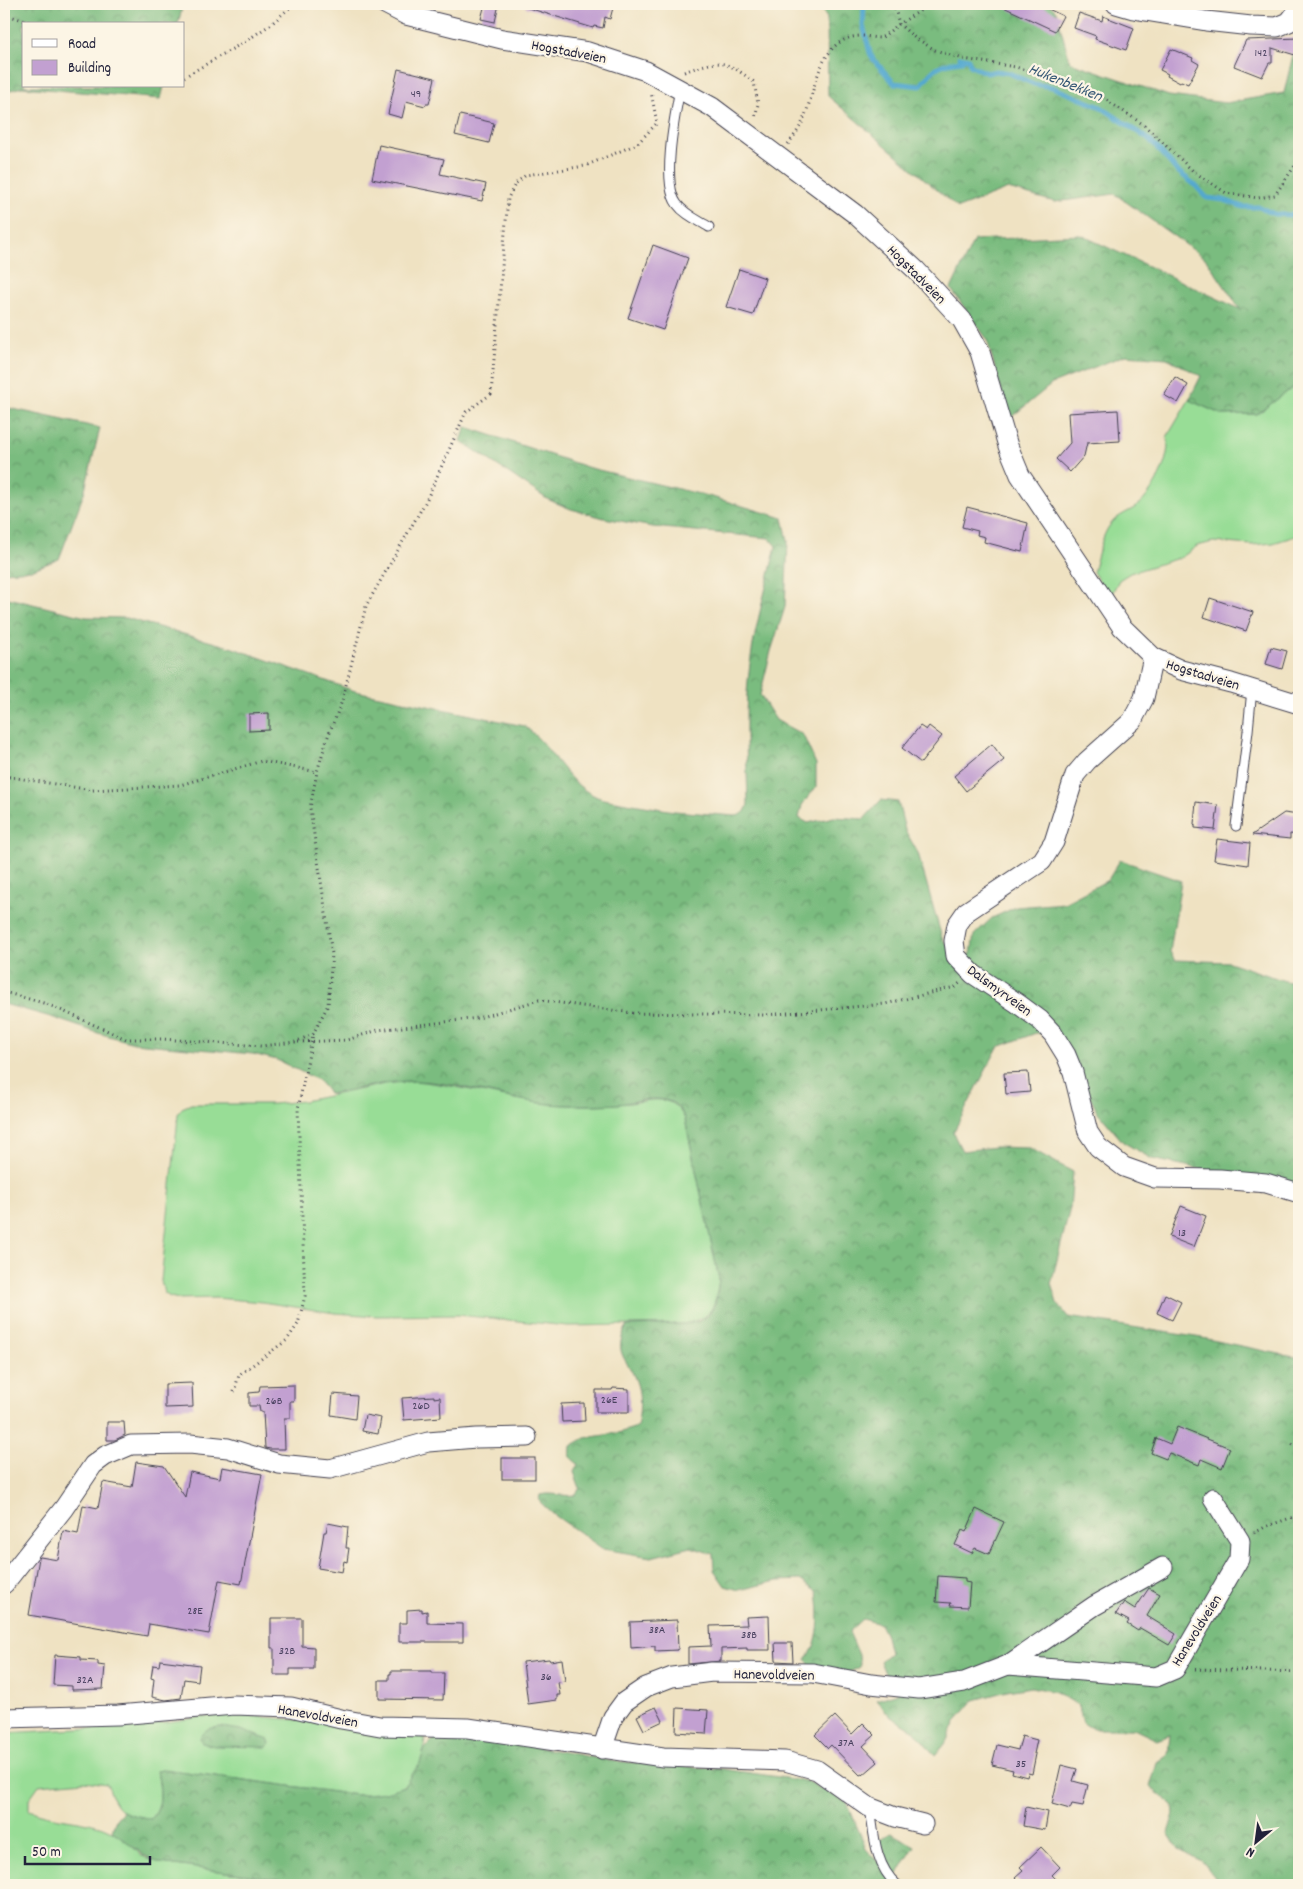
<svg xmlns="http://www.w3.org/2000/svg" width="1303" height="1889" viewBox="0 0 1303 1889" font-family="Dekko,sans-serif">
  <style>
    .grass { fill: #98dd96; stroke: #5d8068 }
    .forest { fill: url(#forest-crowns); stroke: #4e6f5d }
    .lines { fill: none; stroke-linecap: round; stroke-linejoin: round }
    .stream { stroke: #53a8cf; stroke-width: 5 }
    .building { fill: #c2a0d1 }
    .lane-casing { stroke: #413f4f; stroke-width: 11 }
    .street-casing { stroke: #413f4f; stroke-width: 21 }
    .path { stroke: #413f4f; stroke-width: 3; stroke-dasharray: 1 4; stroke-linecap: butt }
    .lane { stroke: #fff; stroke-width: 9 }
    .street { stroke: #fff; stroke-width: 19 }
    .labels { text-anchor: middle; stroke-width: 4.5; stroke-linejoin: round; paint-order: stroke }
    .number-label { font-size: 12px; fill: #4a4260 }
    .street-label { font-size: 15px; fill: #22223b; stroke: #fcf5e5 }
    .water-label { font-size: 16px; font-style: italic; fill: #365876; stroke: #fcf5e5 }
  </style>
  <defs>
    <pattern id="forest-crowns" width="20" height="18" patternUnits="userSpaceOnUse" patternTransform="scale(1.25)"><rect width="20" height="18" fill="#7abc7f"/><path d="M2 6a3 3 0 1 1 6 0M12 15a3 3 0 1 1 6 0" fill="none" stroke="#649869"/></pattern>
  </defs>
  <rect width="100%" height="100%" fill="#fcf5e5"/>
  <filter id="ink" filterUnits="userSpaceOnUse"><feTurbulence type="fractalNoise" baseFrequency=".02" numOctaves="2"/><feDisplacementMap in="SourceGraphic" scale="10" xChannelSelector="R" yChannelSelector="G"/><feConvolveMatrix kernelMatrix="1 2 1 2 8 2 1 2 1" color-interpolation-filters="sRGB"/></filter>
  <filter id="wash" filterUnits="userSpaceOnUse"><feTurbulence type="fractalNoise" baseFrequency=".0096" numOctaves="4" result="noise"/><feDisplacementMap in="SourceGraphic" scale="20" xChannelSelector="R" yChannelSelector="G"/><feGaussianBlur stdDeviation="1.12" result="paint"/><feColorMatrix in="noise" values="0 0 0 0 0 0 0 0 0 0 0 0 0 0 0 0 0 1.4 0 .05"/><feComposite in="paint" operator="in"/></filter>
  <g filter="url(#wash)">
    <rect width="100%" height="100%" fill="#efe2c2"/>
    <!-- grass -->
    <g class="grass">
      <path d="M 1299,383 L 1299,535 L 1273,543 L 1252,545 L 1213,542 L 1197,546 L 1182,557 L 1130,573 L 1119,580 L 1110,597 L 1093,572 C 1097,559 1102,535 1110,525 C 1118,514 1131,512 1141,503 C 1155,489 1172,456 1167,437 L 1189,400 L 1223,415 L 1257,414 Z"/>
      <path d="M 414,1081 C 471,1086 526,1107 584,1105 C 599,1105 614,1104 630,1103 C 654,1100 672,1093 685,1119 L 719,1279 C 715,1308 713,1317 684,1324 L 568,1326 L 458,1315 L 377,1316 L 335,1313 L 262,1302 L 216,1298 L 179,1299 L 170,1297 L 164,1293 L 161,1281 L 177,1127 L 178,1114 L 182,1108 L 191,1104 L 273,1104 L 304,1101 L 385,1084 Z"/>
      <path d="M 227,1714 L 334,1723 L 425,1734 C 425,1752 419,1776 403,1786 C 390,1794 372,1793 357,1795 L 163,1769 L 157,1771 C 160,1788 164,1806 151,1819 C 140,1816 124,1815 117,1806 C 112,1800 111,1791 107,1784 L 84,1781 L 39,1785 L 29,1799 L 29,1810 C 55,1821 86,1818 112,1831 C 126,1837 133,1850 146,1858 C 150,1860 156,1861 160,1863 L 321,1885 L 4,1885 L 4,1733 L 135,1726 Z"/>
    </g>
    <!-- forest -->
    <g class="forest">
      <path d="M 4,4 L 183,4 L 178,24 L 24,24 L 24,86 L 164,86 L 161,99 L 22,87 L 4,92 Z"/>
      <path d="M 811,4 L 1049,4 L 1056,11 L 1070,62 L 1169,96 L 1226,103 L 1284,93 L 1297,38 L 1299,37 L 1299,383 L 1257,414 L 1223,415 L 1189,400 L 1201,376 L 1167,358 L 1125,355 L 1052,384 L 1009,419 L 987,339 L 951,289 L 974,240 L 1081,235 L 1240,309 L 1206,259 L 1115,194 L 1055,202 L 1008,189 L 958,208 L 828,96 L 827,18 L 821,9 Z"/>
      <path d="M 4,407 L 100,428 L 84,493 L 59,559 L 31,570 L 4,572 Z"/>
      <path d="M 466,427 L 590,468 L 712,497 L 783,518 L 788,541 L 785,607 L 771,651 L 760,695 L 776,720 L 803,735 L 816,764 L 816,787 L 802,805 L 799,818 L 808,823 L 834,817 L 864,819 L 881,800 L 898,802 L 905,830 L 918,853 L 942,938 L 959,960 L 971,954 L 974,935 L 992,918 L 1016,907 L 1064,903 L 1108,880 L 1120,860 L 1181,881 L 1170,952 L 1175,960 L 1229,962 L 1285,981 L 1299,984 L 1299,1191 L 1231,1175 L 1152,1159 L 1123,1142 L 1097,1111 L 1059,1035 L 1036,1033 L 998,1047 L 953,1133 L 962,1151 L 995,1147 L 1030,1148 L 1073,1172 L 1070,1208 L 1051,1284 L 1057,1303 L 1068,1317 L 1202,1338 L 1299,1358 L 1299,1885 L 1218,1885 L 1217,1880 L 1202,1861 L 1179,1850 L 1168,1833 L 1174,1814 L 1173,1805 L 1150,1787 L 1157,1762 L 1168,1754 L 1170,1735 L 1157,1740 L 1134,1729 L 1093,1729 L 1083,1723 L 1078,1705 L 1056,1692 L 1031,1687 L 1007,1691 L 974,1700 L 957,1720 L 945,1744 L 935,1756 L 915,1731 L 891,1717 L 876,1700 L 898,1693 L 886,1676 L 880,1661 L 890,1653 L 886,1636 L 880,1624 L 863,1619 L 849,1632 L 859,1655 L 860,1667 L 848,1673 L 810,1666 L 806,1659 C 821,1643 820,1613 817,1592 L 800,1580 L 777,1581 L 739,1590 L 725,1586 L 714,1570 L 713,1554 L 691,1547 L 651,1557 L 603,1549 L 553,1514 L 539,1501 L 540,1495 C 552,1492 563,1497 575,1495 L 580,1488 L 574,1472 L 578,1464 L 570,1457 L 571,1446 L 585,1438 L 618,1433 L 637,1427 C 640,1414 641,1397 637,1384 C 629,1358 611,1355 627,1326 L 684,1324 L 699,1321 L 708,1315 L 714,1306 L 717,1295 L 719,1279 L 685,1119 C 682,1112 678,1106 671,1102 C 654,1095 636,1102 619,1104 C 605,1105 591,1105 577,1105 C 522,1107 469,1083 416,1081 C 389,1080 356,1090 330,1094 L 318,1080 L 277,1060 L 253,1054 L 134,1043 L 98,1033 L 51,1017 L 4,1004 L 4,597 L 86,617 L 126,618 L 230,647 L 355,691 L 524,726 C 554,747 566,788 603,799 L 674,811 L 735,816 C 743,815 746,812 748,804 C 747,763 744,721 748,681 C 752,635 766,590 776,546 L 769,538 L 653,527 L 604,518 L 571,509 L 547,499 L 461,441 Z"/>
      <path d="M 221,1727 L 241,1730 L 269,1740 L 270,1744 L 267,1747 L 214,1746 L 202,1743 L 200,1738 C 204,1728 211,1728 221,1727 Z"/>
      <path d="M 451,1731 L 612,1761 L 723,1769 L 806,1781 L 847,1802 L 866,1849 L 880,1864 L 885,1855 L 878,1840 L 891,1833 L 915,1846 L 904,1863 L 892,1885 L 321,1885 L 160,1863 C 140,1856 130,1842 112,1831 L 116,1819 L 123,1811 L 129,1814 L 151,1819 C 164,1807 160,1788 157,1771 L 163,1769 L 357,1795 L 386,1792 L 404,1786 L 420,1763 L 425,1748 L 434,1739 Z"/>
    </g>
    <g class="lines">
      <!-- stream -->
      <path class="stream" d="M 864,4 L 863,25 L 870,53 L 873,59 L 894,83 L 920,86 C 934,68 938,63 962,61 L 960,57 L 968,59 L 971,66 L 987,73 L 996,71 L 1009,73 L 1034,84 L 1052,87 L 1101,107 L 1148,139 L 1162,153 L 1176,170 L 1194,184 L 1207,198 L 1224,200 L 1243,207 L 1259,207 L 1274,214 L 1292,215 L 1299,206"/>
    </g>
    <g id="blocks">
      <!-- building -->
      <g class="building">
        <path d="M 485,4 L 499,4 L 495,22 L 481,19 Z"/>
        <path d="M 526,4 L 614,4 L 610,19 L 605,17 L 603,28 L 594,26 L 593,28 L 525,7 Z"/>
        <path d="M 997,4 L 1038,4 L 1063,16 L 1055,31 Z"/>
        <path d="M 1079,13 L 1102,21 L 1103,16 L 1134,28 L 1126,50 L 1095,39 L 1096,36 L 1074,28 Z"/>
        <path d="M 1299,38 L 1295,55 L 1272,48 L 1272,63 L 1269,63 L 1262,77 L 1234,66 L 1246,40 Z"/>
        <path d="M 1171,49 L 1193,58 L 1192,60 L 1199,64 L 1188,84 L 1181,81 L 1180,83 L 1167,76 L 1168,74 L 1160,70 Z"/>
        <path d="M 398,69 L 435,78 L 429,104 L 426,104 L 425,106 L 406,101 L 402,118 L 388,114 Z"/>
        <path d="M 460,115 L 494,123 L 489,143 L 455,135 Z"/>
        <path d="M 379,145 L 444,159 L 440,174 L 486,184 L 482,201 L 372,179 Z"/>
        <path d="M 653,245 L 688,258 L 663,330 L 628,318 Z"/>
        <path d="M 739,269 L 765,278 L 753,315 L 726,307 Z"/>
        <path d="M 1175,377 L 1188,385 L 1178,403 L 1164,395 Z"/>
        <path d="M 1118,410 L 1120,441 L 1087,443 L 1084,456 L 1070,472 L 1056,459 L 1070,443 L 1068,413 Z"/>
        <path d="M 967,507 L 1028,523 L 1022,552 L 984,542 L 985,537 L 977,535 L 978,531 L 962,527 Z"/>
        <path d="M 1210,598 L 1253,612 L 1246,631 L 1204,617 Z"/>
        <path d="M 1271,647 L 1287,651 L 1282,669 L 1266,664 Z"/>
        <path d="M 269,713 L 269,730 L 249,731 L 249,714 Z"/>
        <path d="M 920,726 L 926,730 L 929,726 L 942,736 L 921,763 L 902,748 Z"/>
        <path d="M 992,744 L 1004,760 L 966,791 L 954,776 Z"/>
        <path d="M 1196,802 L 1218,805 L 1215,830 L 1195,828 L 1195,825 L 1194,824 Z"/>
        <path d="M 1284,813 L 1299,815 L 1299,835 L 1290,834 L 1290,839 L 1252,835 Z"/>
        <path d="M 1217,839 L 1250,843 L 1248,865 L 1214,860 Z"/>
        <path d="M 1028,1072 L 1030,1092 L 1006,1094 L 1004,1073 Z"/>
        <path d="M 1181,1206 L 1206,1216 L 1194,1247 L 1169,1237 Z"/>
        <path d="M 1165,1294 L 1181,1302 L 1172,1320 L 1157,1313 Z"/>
        <path d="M 192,1383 L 193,1407 L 165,1408 L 165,1384 Z"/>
        <path d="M 294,1385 L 294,1401 L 290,1401 L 290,1418 L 284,1418 L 285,1449 L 270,1449 L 265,1448 L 263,1412 L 260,1412 L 259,1406 L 249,1406 L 249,1393 L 259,1392 L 260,1386 Z"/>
        <path d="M 613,1388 L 629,1389 L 629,1412 L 596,1412 L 596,1390 L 612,1390 Z"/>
        <path d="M 333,1394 L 357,1396 L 355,1419 L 331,1415 Z"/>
        <path d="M 434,1396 L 434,1398 L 440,1397 L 441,1417 L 404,1420 L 402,1398 Z"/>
        <path d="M 584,1403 L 585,1421 L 562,1422 L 561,1404 Z"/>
        <path d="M 365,1415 L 381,1418 L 378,1434 L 362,1431 Z"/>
        <path d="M 107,1422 L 124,1422 L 125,1435 L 115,1440 L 107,1440 Z"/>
        <path d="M 1177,1427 L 1230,1448 L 1222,1468 L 1201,1459 L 1199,1465 L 1169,1453 L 1166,1459 L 1151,1453 L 1156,1438 L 1170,1444 Z"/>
        <rect x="502" y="1458" width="33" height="21"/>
        <path d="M 136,1462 L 164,1466 L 185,1497 L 190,1472 L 220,1478 L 222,1467 L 262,1474 L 241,1584 L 219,1580 L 209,1634 L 149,1624 L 147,1636 L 29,1615 L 39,1558 L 40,1557 L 58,1560 L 63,1531 L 78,1534 L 83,1505 L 98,1508 L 103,1482 L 132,1487 Z"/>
        <path d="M 976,1509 L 1004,1522 L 989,1554 L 975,1548 L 972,1553 L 955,1545 L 962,1530 L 966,1532 Z"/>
        <path d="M 328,1523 L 348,1527 L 346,1548 L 349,1548 L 347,1562 L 344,1561 L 342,1572 L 318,1568 L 324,1532 L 326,1532 Z"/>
        <path d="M 938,1576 L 965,1578 L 965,1582 L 970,1583 L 968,1607 L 950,1606 L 951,1603 L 936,1602 Z"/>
        <path d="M 1149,1588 L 1160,1594 L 1147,1616 L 1176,1634 L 1169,1645 L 1140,1628 L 1138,1631 L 1127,1624 L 1129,1621 L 1116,1614 L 1124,1602 L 1135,1609 Z"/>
        <path d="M 422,1609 L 422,1612 L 427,1611 L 427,1623 L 463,1624 L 463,1642 L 399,1642 L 399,1623 L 407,1623 L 407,1610 Z"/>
        <path d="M 769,1616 L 770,1650 L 747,1650 L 747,1648 L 721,1649 L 721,1661 L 688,1664 L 688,1647 L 711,1646 L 710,1626 L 747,1625 L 746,1617 Z"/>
        <path d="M 271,1618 L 302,1618 L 302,1646 L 314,1647 L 314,1669 L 290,1669 L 290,1675 L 274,1675 L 274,1648 L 271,1648 Z"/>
        <path d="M 677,1620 L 678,1650 L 655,1651 L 655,1646 L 631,1648 L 630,1622 Z"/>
        <path d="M 775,1643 L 792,1643 L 793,1662 L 776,1661 Z"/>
        <path d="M 55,1655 L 81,1657 L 81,1660 L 98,1661 L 98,1665 L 105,1666 L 103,1689 L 72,1690 L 72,1686 L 53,1685 Z"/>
        <path d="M 549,1659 L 550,1661 L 562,1659 L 565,1681 L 558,1682 L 560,1695 L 557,1695 L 557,1700 L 528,1704 L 523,1662 Z"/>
        <path d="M 160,1660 L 200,1665 L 198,1681 L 184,1679 L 181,1698 L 166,1700 L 152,1697 L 154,1679 L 151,1678 L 153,1665 L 159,1666 Z"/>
        <path d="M 391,1671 L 432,1671 L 432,1673 L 444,1673 L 443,1700 L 379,1699 L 379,1680 L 389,1680 L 389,1674 L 391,1674 Z"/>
        <path d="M 656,1707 L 663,1721 L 644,1730 L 637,1716 Z"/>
        <path d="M 677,1708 L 708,1710 L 706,1734 L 676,1732 Z"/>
        <path d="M 835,1716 L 852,1734 L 863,1723 L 875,1735 L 863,1746 L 878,1762 L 863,1775 L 862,1774 L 860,1775 L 831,1745 L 828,1748 L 815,1735 Z"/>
        <path d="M 1022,1736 L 1037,1740 L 1034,1754 L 1036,1754 L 1032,1774 L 1028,1773 L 1027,1777 L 1012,1773 L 1013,1770 L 992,1765 L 997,1745 L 1018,1750 Z"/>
        <path d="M 1061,1765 L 1077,1769 L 1073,1781 L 1088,1785 L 1083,1806 L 1072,1804 L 1070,1809 L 1052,1804 Z"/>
        <path d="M 1026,1807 L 1048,1812 L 1045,1830 L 1023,1826 Z"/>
        <path d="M 1041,1847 L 1060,1867 L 1052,1875 L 1062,1885 L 1023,1885 L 1015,1877 L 1023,1870 L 1020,1867 Z"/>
      </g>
    </g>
  </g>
  <g filter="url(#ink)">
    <use href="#blocks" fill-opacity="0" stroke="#413f4f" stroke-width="1"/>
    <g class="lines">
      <!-- lane casing -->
      <g class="lane-casing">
        <g id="lane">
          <path d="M 680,89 C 675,115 661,183 677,204 C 685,215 698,220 709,227"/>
          <path d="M 1236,826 L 1248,731 L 1252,689"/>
          <path d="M 870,1807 C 874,1835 875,1866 897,1885"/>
        </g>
      </g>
      <!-- street casing -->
      <g class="street-casing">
        <g id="street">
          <path d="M 385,4 L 406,15 L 502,39 L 588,52 L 646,71 L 712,107 L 855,214 L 916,270 L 962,320 L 980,352 L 1008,446 L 1020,475 L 1122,627 L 1153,657 L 1181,670 L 1231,683 L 1299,704"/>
          <path d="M 1116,4 L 1133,9 L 1206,21 L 1251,26 L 1277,27 L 1289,22 L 1299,9"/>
          <path d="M 1153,657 L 1144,698 L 1132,721 L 1087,761 L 1075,775 L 1054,842 L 1042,861 L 966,912 L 957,925 L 954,941 L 956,956 L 973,974 L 1017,1003 L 1040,1020 L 1053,1034 L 1066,1055 L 1073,1072 L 1088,1132 L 1098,1147 L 1124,1167 L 1155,1178 L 1220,1179 L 1266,1183 L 1299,1193"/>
          <path d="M 4,1584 L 64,1508 L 93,1465 L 105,1456 L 131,1445 L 190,1444 L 228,1448 L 279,1464 L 330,1469 L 428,1442 L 476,1438 L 527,1437"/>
          <path d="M 1008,1665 L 1156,1677 L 1175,1669 L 1239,1559 L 1240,1541 L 1213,1498"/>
          <path d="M 4,1718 L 118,1715 L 234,1705 L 291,1707 L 341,1719 L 380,1726 L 468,1728 L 663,1757 L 785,1761 L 817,1770 L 869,1807 L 895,1817 L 923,1824"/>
          <path d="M 602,1749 L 613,1717 L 624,1702 L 646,1687 L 672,1677 L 712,1672 L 813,1673 L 871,1684 L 919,1689 L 964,1682 L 1008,1665 L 1094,1606 L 1163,1567"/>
        </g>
      </g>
      <!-- path -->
      <g class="path">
        <path d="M 894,4 L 899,24 L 914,37 L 935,50 L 963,59 L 1016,67 L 1099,95 L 1144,125 L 1193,171 L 1226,193 L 1258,198 L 1275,195 L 1296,164 L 1299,152"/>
        <path d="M 4,14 L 35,24"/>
        <path d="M 684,72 C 720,59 724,59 754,82 L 758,104 L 755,118"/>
        <path d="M 184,77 L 246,41 L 270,25 L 294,4"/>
        <path d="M 788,144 C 794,136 801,127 804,118 C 816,89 819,37 861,36 C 868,36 874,38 881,38 L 899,24 L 931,4"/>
        <path d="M 4,776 L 92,790 L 180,785 L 262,761 L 317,772"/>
        <path d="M 4,992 L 47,1004 L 126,1039 L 162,1039 L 261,1046 L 295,1042 L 313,1034 L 328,1005 L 332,954 L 310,808 L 317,772 L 327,739 L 342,701 L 366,606 L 426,501 L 466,412 L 491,394 L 508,198 L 515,184 L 526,175 L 585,166 L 637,144 L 657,123 L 651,92"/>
        <path d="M 298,1042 L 347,1040 L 378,1030 L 478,1018 L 539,1000 L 633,1013 L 766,1015 L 885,1004 L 955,987 L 960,983"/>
        <path d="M 234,1392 L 239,1375 L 287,1340 L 298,1324 L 305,1296 L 298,1109 L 313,1034"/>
        <path d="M 1292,1444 L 1299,1450"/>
        <path d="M 1254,1533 L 1265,1527 L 1299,1515"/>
        <path d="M 1195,1669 L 1299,1672"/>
      </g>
      <!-- lane -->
      <use href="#lane" class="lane"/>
      <!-- street -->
      <use href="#street" class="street"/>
    </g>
  </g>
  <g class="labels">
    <!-- number labels -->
    <g class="number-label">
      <text x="1261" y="56">142</text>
      <text x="416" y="97">49</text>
      <text x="1182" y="1236">13</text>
      <text x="609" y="1403">26E</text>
      <text x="274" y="1404">26B</text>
      <text x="421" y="1409">26D</text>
      <text x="195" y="1614">28E</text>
      <text x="657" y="1633">38A</text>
      <text x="749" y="1638">38B</text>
      <text x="287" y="1654">32B</text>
      <text x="546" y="1680">36</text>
      <text x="85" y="1683">32A</text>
      <text x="846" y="1746">37A</text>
      <text x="1021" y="1767">35</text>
    </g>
    <!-- street labels -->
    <g class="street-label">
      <text transform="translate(569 51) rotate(11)" y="5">Hogstadveien</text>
      <text transform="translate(917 274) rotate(45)" y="5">Hogstadveien</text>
      <text transform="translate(1203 674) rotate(17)" y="5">Hogstadveien</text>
      <text transform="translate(1000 990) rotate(36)" y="5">Dalsmyrveien</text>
      <text transform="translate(1196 1630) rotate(-58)" y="5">Hanevoldveien</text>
      <text transform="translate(774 1674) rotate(1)" y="5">Hanevoldveien</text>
      <text transform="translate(318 1715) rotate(10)" y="5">Hanevoldveien</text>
    </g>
    <!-- water labels -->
    <g class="water-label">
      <text transform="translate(1066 81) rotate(22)" y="6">Hukenbekken</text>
    </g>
  </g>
  <!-- margin -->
  <rect width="1303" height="1889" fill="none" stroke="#fcf5e5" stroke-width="20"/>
  <!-- legend -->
  <rect x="22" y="22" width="162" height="65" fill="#fcf5e5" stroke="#a5a1a1"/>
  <rect x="32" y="39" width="25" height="8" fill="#ffffff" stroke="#a5a1a1"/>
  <text x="68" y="48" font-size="15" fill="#22223b">Road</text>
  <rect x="32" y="60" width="25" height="15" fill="#c2a0d1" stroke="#a5a1a1"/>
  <text x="68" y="72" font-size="15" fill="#22223b">Building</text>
  <!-- north arrow -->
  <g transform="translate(1256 1842) rotate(209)" stroke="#fcf5e5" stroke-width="4" paint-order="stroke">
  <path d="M0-4L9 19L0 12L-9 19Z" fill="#22223b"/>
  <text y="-8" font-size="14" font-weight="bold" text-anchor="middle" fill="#22223b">N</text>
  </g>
  <!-- scale -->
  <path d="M25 1856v8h125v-8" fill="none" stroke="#22223b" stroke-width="2.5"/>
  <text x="32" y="1856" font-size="15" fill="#22223b" stroke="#fcf5e5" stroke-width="4" paint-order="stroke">50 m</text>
</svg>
